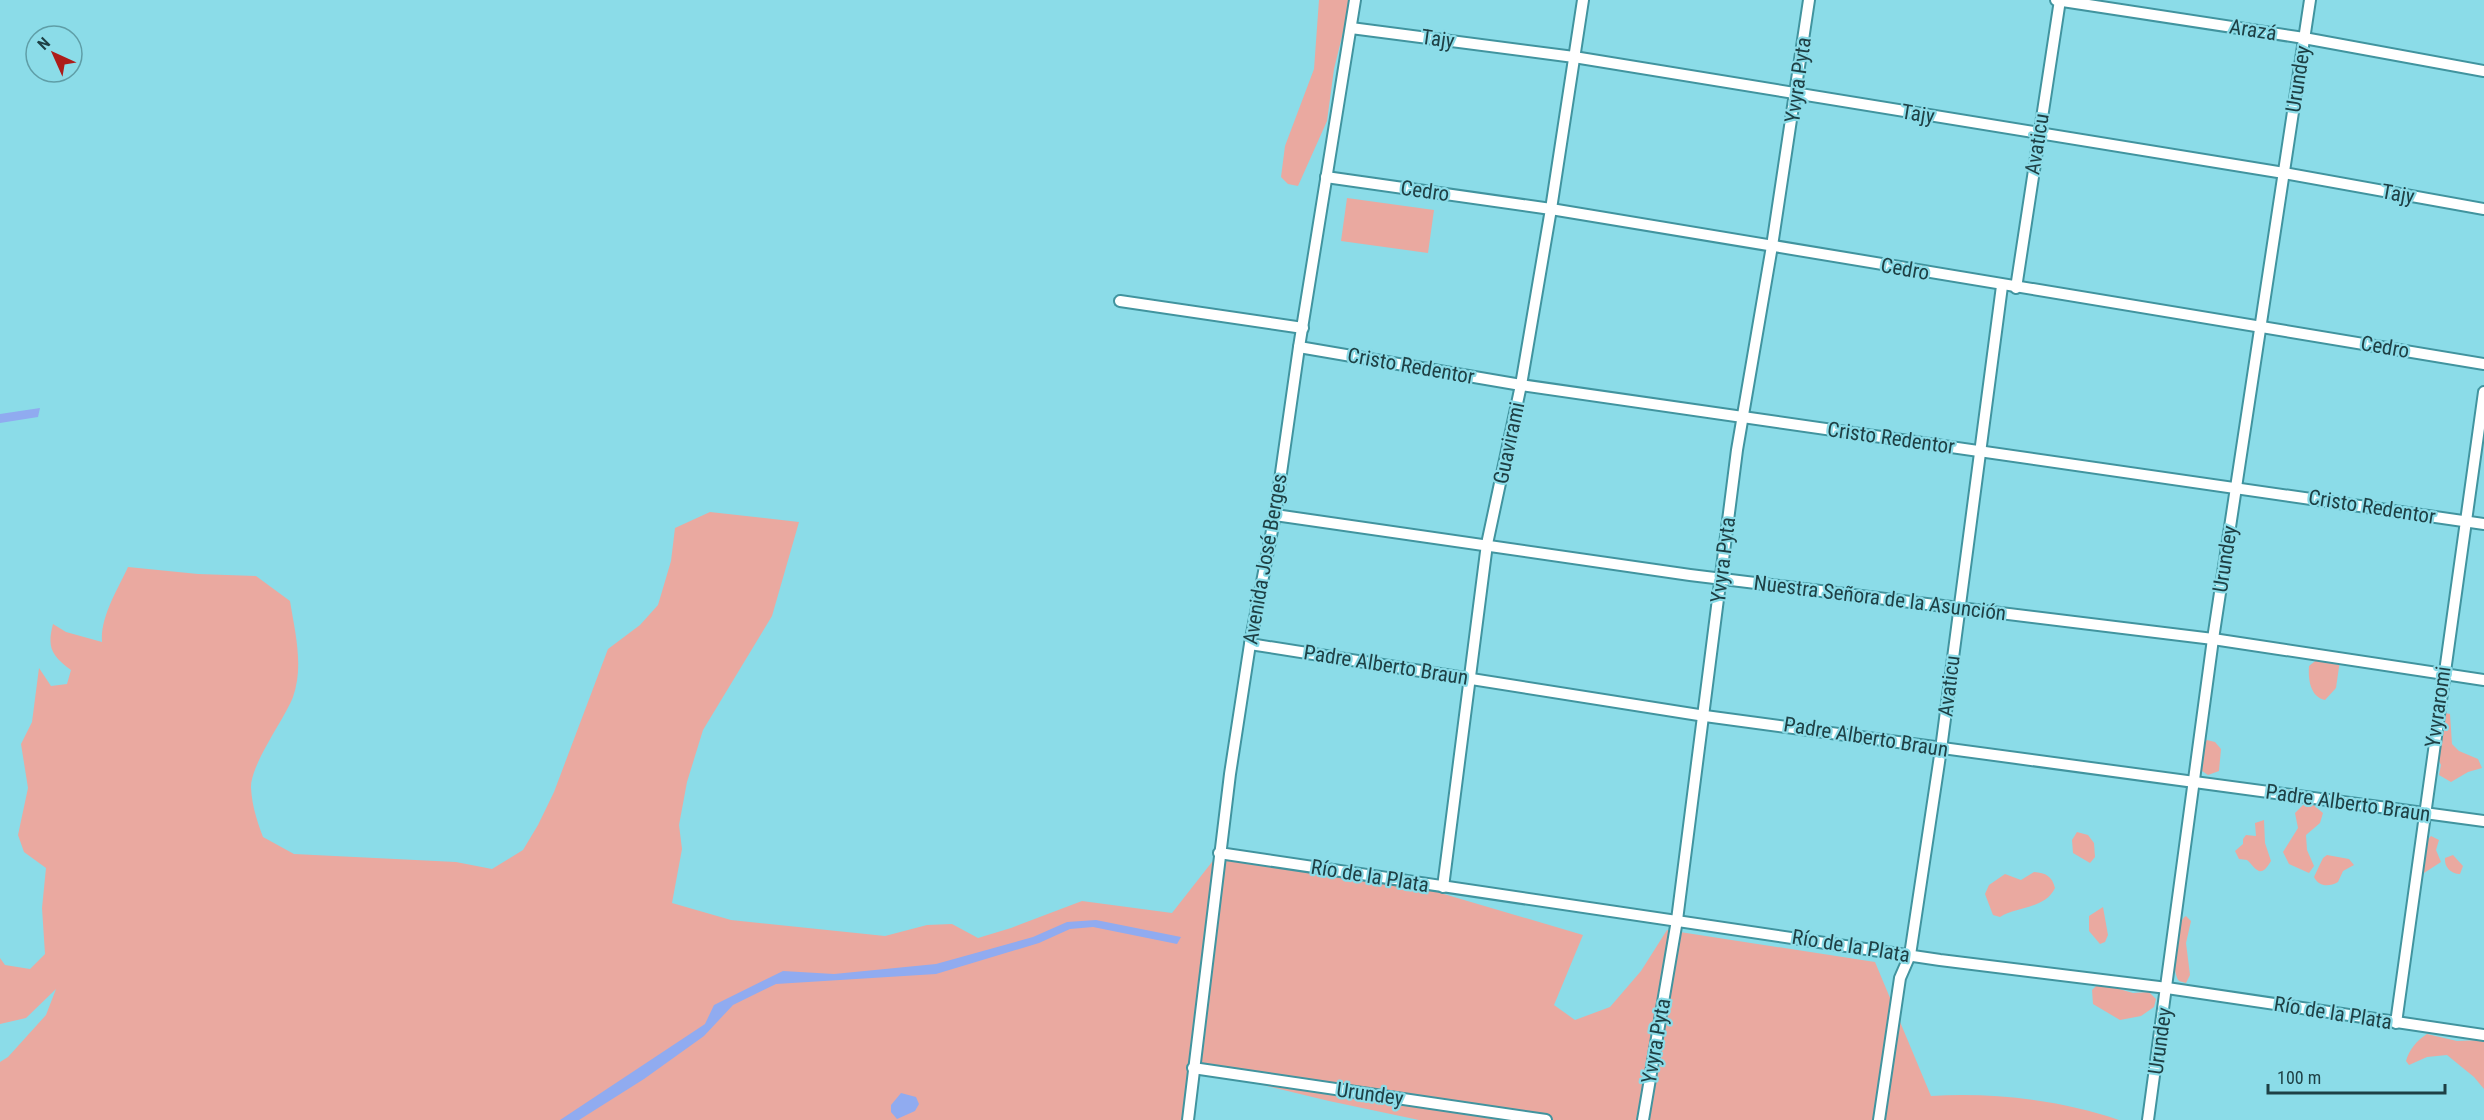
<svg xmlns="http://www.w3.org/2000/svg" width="2484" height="1120" viewBox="0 0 2484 1120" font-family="'Roboto Condensed',sans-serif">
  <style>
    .green { fill: #eaa9a0 }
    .water { fill: #90abf0 }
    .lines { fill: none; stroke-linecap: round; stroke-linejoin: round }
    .street-casing { stroke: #41949f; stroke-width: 14 }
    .street { stroke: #fff; stroke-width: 10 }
    .labels { text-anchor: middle; stroke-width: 4.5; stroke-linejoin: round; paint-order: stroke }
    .street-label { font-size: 21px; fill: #1e4045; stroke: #8bdce8 }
  </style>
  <rect width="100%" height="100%" fill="#8bdce8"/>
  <!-- green -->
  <g class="green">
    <path d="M 1319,0 L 1351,0 L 1334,69 L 1327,121 L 1298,186 L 1288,184 L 1281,177 L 1285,146 L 1314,69 Z"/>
    <path d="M 1347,198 L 1434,210 L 1428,253 L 1341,241 Z"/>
    <path d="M 710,512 L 799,522 L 772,616 L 703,730 L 687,782 L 679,825 L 682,849 L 672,903 L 731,920 L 885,936 L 927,925 L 952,924 L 978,938 L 1011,928 L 1082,901 L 1172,913 L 1219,853 L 1393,879 L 1583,935 L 1554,1005 L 1575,1020 L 1610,1007 L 1641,971 L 1667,930 L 1875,962 L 1931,1096 C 1993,1092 2061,1100 2119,1120 L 1419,1120 L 1329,1101 L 1193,1068 L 1190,1070 L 1182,1120 L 0,1120 L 0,1062 L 8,1057 L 46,1015 L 56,989 L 26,1018 L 0,1024 L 0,958 L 5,965 L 30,969 L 45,954 L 42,908 L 46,868 L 24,852 L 18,835 L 28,788 L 21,744 L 32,722 L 39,668 L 51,686 L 67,684 L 71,670 C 51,655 47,647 53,624 L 66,632 L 102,642 C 100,617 118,589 128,567 L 198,574 L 256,576 L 290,601 C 295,632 304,666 293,697 C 284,720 250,765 251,788 C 252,805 257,822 263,837 L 294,854 L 456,862 L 492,869 L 523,850 L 538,825 L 554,792 L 608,649 L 640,625 L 658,605 L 671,561 L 675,528 Z"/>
    <path d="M 2319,658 L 2340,660 L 2336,688 L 2325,700 C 2310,697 2308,679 2309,666 Z"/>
    <path d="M 2445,713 L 2450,714 L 2452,744 L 2459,751 L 2478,759 L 2482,768 L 2468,772 L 2451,782 L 2439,775 L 2441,765 L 2428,738 Z"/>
    <path d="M 2207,740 L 2215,742 L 2221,749 L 2219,771 L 2208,775 L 2202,771 L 2204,743 Z"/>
    <path d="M 2310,802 L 2323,813 L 2320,823 L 2306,835 L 2307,850 L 2314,866 L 2309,873 L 2289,864 L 2283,852 L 2298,828 L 2295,813 L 2305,803 Z"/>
    <path d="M 2264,820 L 2265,843 L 2271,861 C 2260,880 2256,868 2247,860 L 2239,859 L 2235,851 L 2243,844 L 2243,839 L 2246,835 L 2256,836 L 2255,823 Z"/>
    <path d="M 2077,832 L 2088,835 L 2094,843 L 2095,857 L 2090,863 L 2073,853 L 2072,840 Z"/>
    <path d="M 2431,836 L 2439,840 L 2436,850 L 2441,862 L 2424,873 L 2422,872 L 2426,841 Z"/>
    <path d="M 2327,855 L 2349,859 L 2354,865 L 2343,871 L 2338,882 C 2329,887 2319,887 2314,877 L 2323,858 Z"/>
    <path d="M 2453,855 L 2463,866 L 2460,874 C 2451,874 2444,867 2445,858 Z"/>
    <path d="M 2034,872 C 2046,873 2052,876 2055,888 C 2045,909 2018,906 2000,917 L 1993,915 L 1985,894 L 1989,885 L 2005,874 L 2021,880 Z"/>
    <path d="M 2103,907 L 2108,935 L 2105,942 L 2100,944 L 2089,931 L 2089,916 Z"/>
    <path d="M 2186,916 L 2191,921 L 2186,943 L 2190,975 L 2186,983 L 2179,981 C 2170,970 2175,922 2186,916 Z"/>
    <path d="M 2099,983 L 2133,993 L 2149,992 L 2156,999 L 2154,1007 L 2141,1016 L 2120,1020 L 2093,1004 L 2092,990 Z"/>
    <path d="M 2427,1034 L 2457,1041 L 2484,1040 L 2484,1089 L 2474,1077 L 2447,1055 L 2427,1057 L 2409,1065 L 2406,1061 C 2409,1050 2417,1040 2427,1034 Z"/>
  </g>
  <!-- water -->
  <g class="water">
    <path d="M 40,408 L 38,417 L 0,423 L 0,414 Z"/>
    <path d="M 1096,920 L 1181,937 L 1177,944 L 1093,927 L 1070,929 L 1039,943 L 936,974 L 776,984 L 733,1005 L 704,1036 L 644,1079 L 579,1120 L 560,1120 L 705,1024 L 714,1005 L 783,971 L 834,974 L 936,964 L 1033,937 L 1067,922 Z"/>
    <path d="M 901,1093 L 916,1097 L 919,1104 L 915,1111 L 897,1119 L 891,1112 L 891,1105 Z"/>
  </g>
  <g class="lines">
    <!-- street casing -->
    <g class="street-casing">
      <g id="street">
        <path d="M 2056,0 L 2304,38 L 2484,71"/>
        <path d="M 1351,28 L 1574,57 L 2284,173 L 2484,209"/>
        <path d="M 1326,177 L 1551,209 L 2484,364"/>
        <path d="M 2016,288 L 2060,0"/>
        <path d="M 1120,301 L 1303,328"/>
        <path d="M 1299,347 L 1521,385 L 2484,524"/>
        <path d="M 1275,515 L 1690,575 L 2213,639 L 2484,680"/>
        <path d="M 1250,644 L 1705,716 L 2484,821"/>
        <path d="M 1219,853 L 1940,960 L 2167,988 L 2484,1035"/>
        <path d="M 1443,887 L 1487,544 L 1521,385 L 1551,209 L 1583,0"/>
        <path d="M 2396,1023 L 2484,392"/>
        <path d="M 1193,1068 L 1546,1120"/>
        <path d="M 1188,1120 L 1230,774 L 1250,644 L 1275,515 L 1299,347 L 1355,0"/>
        <path d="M 1643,1120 L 1677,920 L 1737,450 L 1772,246 L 1809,0"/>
        <path d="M 1879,1120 L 1900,978 L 1910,955 L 1941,749 L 2002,286"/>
        <path d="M 2148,1120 L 2213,639 L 2310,0"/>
      </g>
    </g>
    <!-- street -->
    <use href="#street" class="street"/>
  </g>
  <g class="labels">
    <!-- street labels -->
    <g class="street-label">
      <text transform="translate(2253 30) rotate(9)" y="7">Arazá</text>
      <text transform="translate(1438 39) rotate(8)" y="7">Tajy</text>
      <text transform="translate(2298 79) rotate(-81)" y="7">Urundey</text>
      <text transform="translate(1798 80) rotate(-82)" y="7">Yvyra Pyta</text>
      <text transform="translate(1918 114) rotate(9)" y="7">Tajy</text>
      <text transform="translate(2037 144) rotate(-81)" y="7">Avaticu</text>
      <text transform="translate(1425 191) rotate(8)" y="7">Cedro</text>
      <text transform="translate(2398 194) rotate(10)" y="7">Tajy</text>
      <text transform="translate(1905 269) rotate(10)" y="7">Cedro</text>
      <text transform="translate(2385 347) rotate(10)" y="7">Cedro</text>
      <text transform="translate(1411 366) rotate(10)" y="7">Cristo Redentor</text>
      <text transform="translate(1891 438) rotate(8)" y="7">Cristo Redentor</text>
      <text transform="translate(1509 443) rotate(-78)" y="7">Guavirami</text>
      <text transform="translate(2372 507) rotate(9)" y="7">Cristo Redentor</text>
      <text transform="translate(1265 559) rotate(-80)" y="7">Avenida José Berges</text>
      <text transform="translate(2225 559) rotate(-81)" y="7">Urundey</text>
      <text transform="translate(1723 560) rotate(-83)" y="7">Yvyra Pyta</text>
      <text transform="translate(1880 598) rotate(7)" y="7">Nuestra Señora de la Asunción</text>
      <text transform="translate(1386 665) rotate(9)" y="7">Padre Alberto Braun</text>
      <text transform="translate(1949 686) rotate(-83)" y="7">Avaticu</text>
      <text transform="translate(2438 707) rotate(-82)" y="7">Yvyraromi</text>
      <text transform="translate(1866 737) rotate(9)" y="7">Padre Alberto Braun</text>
      <text transform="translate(2348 803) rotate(8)" y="7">Padre Alberto Braun</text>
      <text transform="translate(1370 876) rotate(9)" y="7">Río de la Plata</text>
      <text transform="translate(1851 946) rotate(9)" y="7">Río de la Plata</text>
      <text transform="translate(2333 1013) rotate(9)" y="7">Río de la Plata</text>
      <text transform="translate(1656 1041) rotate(-80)" y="7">Yvyra Pyta</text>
      <text transform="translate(2160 1041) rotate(-82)" y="7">Urundey</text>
      <text transform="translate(1370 1094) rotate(8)" y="7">Urundey</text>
    </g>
  </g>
  <!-- north arrow -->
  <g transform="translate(54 54) rotate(315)"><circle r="28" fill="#8bdce8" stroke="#5f9ea7" stroke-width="1.5"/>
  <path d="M0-4.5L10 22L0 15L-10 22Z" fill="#ad1c1a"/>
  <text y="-9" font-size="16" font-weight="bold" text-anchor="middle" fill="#1e4045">N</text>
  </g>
  <!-- scale -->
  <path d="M2268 1084v9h177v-9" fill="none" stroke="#1e4045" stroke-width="3"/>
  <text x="2277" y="1084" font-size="18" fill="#1e4045" stroke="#8bdce8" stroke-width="4.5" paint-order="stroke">100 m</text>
</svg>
